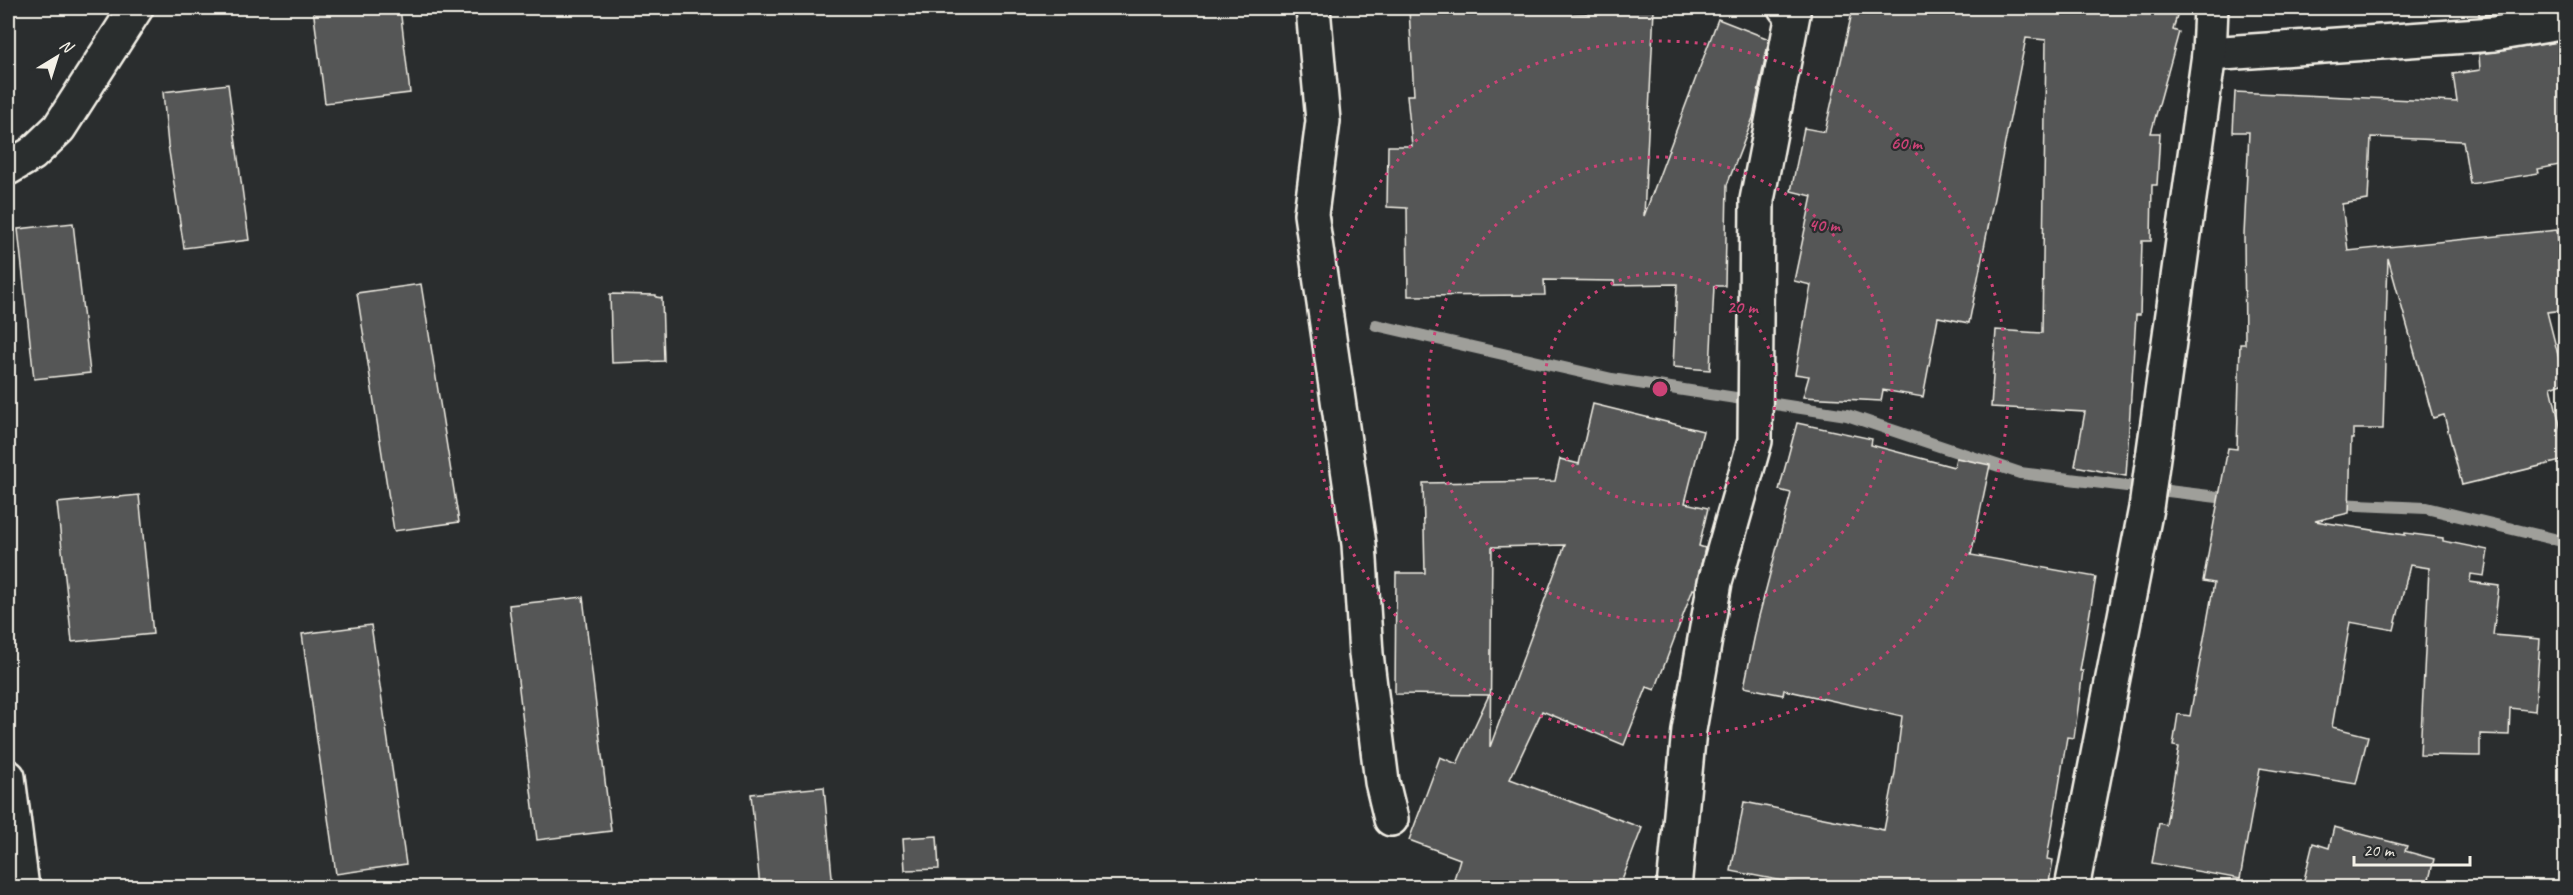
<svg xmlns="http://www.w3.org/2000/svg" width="2573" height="895" viewBox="0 0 2573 895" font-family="Caveat,sans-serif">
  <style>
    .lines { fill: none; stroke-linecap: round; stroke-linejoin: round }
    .stream { stroke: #9f9f9a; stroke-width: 12 }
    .building { fill: #555756; stroke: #f4f1e8; stroke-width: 1.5; fill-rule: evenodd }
    .minor-casing { stroke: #f4f1e8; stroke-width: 38 }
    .minor { stroke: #2a2d2e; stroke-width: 33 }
    .ring { fill: none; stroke: #cc4377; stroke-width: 3; stroke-dasharray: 3 6 }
    .centre { fill: #cc4377; stroke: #2a2d2e; stroke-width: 3 }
    .ring-label { font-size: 18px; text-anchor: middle; font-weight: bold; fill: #cc4377; stroke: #2a2d2e; stroke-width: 4.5; stroke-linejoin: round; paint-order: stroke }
  </style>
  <rect width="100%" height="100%" fill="#2a2d2e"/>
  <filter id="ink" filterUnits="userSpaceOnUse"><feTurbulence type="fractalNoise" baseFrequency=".0167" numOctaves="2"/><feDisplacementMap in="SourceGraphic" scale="12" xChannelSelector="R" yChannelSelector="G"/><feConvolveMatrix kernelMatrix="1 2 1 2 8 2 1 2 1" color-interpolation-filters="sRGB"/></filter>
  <g filter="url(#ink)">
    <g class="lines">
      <!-- stream -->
      <g class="stream">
        <path d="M 1376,325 L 1612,379 L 1847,415 L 2020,473 L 2234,499"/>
        <path d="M 2335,504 L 2426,508 L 2566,542"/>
      </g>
    </g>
    <!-- building -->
    <g class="building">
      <path d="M 313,8 L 400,8 L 410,93 L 325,103 Z"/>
      <path d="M 1457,8 L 1545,8 L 1545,11 L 1601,14 L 1602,8 L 1654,9 L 1644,216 L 1718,19 L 1769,39 L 1753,118 L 1727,185 L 1725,286 L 1714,286 L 1710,370 L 1673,367 L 1677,284 L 1614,285 L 1614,281 L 1544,280 L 1545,295 L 1408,296 L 1407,208 L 1387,207 L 1388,146 L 1412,146 L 1407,95 L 1414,95 L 1409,10 Z"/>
      <path d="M 1853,8 L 2179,8 L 2173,30 L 2179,32 L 2151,133 L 2160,133 L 2157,185 L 2152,185 L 2151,241 L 2142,241 L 2140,315 L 2136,315 L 2126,476 L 2075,466 L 2085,412 L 1991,407 L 1996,330 L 2042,333 L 2046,40 L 2026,38 L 1969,323 L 1938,317 L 1923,397 L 1883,390 L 1881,401 L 1803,397 L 1809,376 L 1795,374 L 1811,285 L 1794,281 L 1812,196 L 1791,191 L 1804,128 L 1825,132 Z"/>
      <path d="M 2479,8 L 2539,8 L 2479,16 Z"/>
      <path d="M 2565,41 L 2565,164 L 2538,169 L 2539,173 L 2470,184 L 2463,141 L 2371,137 L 2368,200 L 2342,204 L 2348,251 L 2557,230 L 2565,310 L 2547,312 L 2565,382 L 2551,387 L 2565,446 L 2565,460 L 2462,485 L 2444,415 L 2433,418 L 2388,258 L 2383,429 L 2353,429 L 2353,439 L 2351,439 L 2349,513 L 2315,521 L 2405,535 L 2405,533 L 2443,538 L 2443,541 L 2488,550 L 2484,576 L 2471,574 L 2470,582 L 2499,586 L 2493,635 L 2540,639 L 2535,711 L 2510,708 L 2509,735 L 2480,734 L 2480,756 L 2420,755 L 2429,568 L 2410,565 L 2394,630 L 2350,622 L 2332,727 L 2368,736 L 2356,784 L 2260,768 L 2240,879 L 2152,863 L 2159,823 L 2166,825 L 2179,747 L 2173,746 L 2178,714 L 2190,716 L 2214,583 L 2203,581 L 2228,448 L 2237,449 L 2240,344 L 2245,344 L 2244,235 L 2249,132 L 2233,132 L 2235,92 L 2457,102 L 2453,74 L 2480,70 L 2479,54 Z"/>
      <path d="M 228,84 L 249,240 L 184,248 L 168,145 L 163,92 Z"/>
      <path d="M 73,223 L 90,373 L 34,379 L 18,229 Z"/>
      <path d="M 421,284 L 459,522 L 394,531 L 357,293 Z"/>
      <path d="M 610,294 L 656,295 L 656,297 L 662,298 L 664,361 L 612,363 Z"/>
      <path d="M 1593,404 L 1703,431 L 1685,503 L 1708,508 L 1699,546 L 1705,548 L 1695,590 L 1693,589 L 1655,690 L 1647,687 L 1624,745 L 1542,711 L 1510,779 L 1642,828 L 1619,888 L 1482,888 L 1454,879 L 1460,859 L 1409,840 L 1440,757 L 1457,764 L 1489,695 L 1395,694 L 1396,573 L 1425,573 L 1423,483 L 1555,481 L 1560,459 L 1579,464 ZM 1565,545 L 1490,747 L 1492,547 Z"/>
      <path d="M 1797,423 L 1872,439 L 1871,445 L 1954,467 L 1956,458 L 1990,465 L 1971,555 L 2096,577 L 2080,671 L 2083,671 L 2074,738 L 2067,737 L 2047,859 L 2053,860 L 2048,888 L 1819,888 L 1731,871 L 1744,802 L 1884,830 L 1895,773 L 1902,716 L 1784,690 L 1783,695 L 1744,687 L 1758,620 L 1791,493 L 1779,490 Z"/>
      <path d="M 139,495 L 153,634 L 72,642 L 57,503 Z"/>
      <path d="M 583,597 L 611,831 L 537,840 L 509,605 Z"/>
      <path d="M 371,625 L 406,864 L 336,874 L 302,634 Z"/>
      <path d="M 824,787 L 833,888 L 760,888 L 751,794 Z"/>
      <path d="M 2334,827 L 2407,846 L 2405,851 L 2434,859 L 2427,888 L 2302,888 L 2313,843 L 2329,848 Z"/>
      <path d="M 937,836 L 939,869 L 905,870 L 903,838 Z"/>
    </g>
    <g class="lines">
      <!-- minor casing -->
      <g class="minor-casing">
        <g id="minor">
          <path d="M 1313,8 L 1323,121 L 1311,214 L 1359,544 L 1366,654 L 1382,782 L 1391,819"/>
          <path d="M 2209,54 L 2494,34 L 2566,22"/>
          <path d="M 8,168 L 32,154 L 59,128 L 136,8"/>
          <path d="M 8,777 L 22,888"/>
          <path d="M 1674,888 L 1689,730 L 1715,582 L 1755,441 L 1757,200 L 1793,14 L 1785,8"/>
          <path d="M 2072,888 L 2146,508 L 2209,54 L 2211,8"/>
        </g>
      </g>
      <!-- minor -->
      <use href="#minor" class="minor"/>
    </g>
  </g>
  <!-- distance rings -->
  <g class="ring">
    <circle cx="1660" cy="389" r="116"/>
    <circle cx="1660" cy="389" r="232"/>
    <circle cx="1660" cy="389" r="348"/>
  </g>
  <circle cx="1660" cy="389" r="9" class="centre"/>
  <g class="ring-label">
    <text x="1906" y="149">60 m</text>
    <text x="1824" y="231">40 m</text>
    <text x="1742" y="313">20 m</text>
  </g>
  <!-- margin -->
  <rect width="2573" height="895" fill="none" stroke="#2a2d2e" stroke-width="30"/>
  <rect x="15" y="15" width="2543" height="865" fill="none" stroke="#f4f1e8" stroke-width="2" filter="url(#ink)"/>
  <!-- north arrow -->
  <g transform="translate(57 57) rotate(38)" stroke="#2a2d2e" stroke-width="4.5" paint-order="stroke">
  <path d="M0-4.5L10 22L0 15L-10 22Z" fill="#f4f1e8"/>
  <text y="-9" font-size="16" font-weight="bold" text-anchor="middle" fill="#f4f1e8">N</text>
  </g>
  <!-- scale -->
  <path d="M2354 856v9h116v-9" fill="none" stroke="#f4f1e8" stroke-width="3"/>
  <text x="2363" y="856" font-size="18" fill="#f4f1e8" stroke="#2a2d2e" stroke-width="4.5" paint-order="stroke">20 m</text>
</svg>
